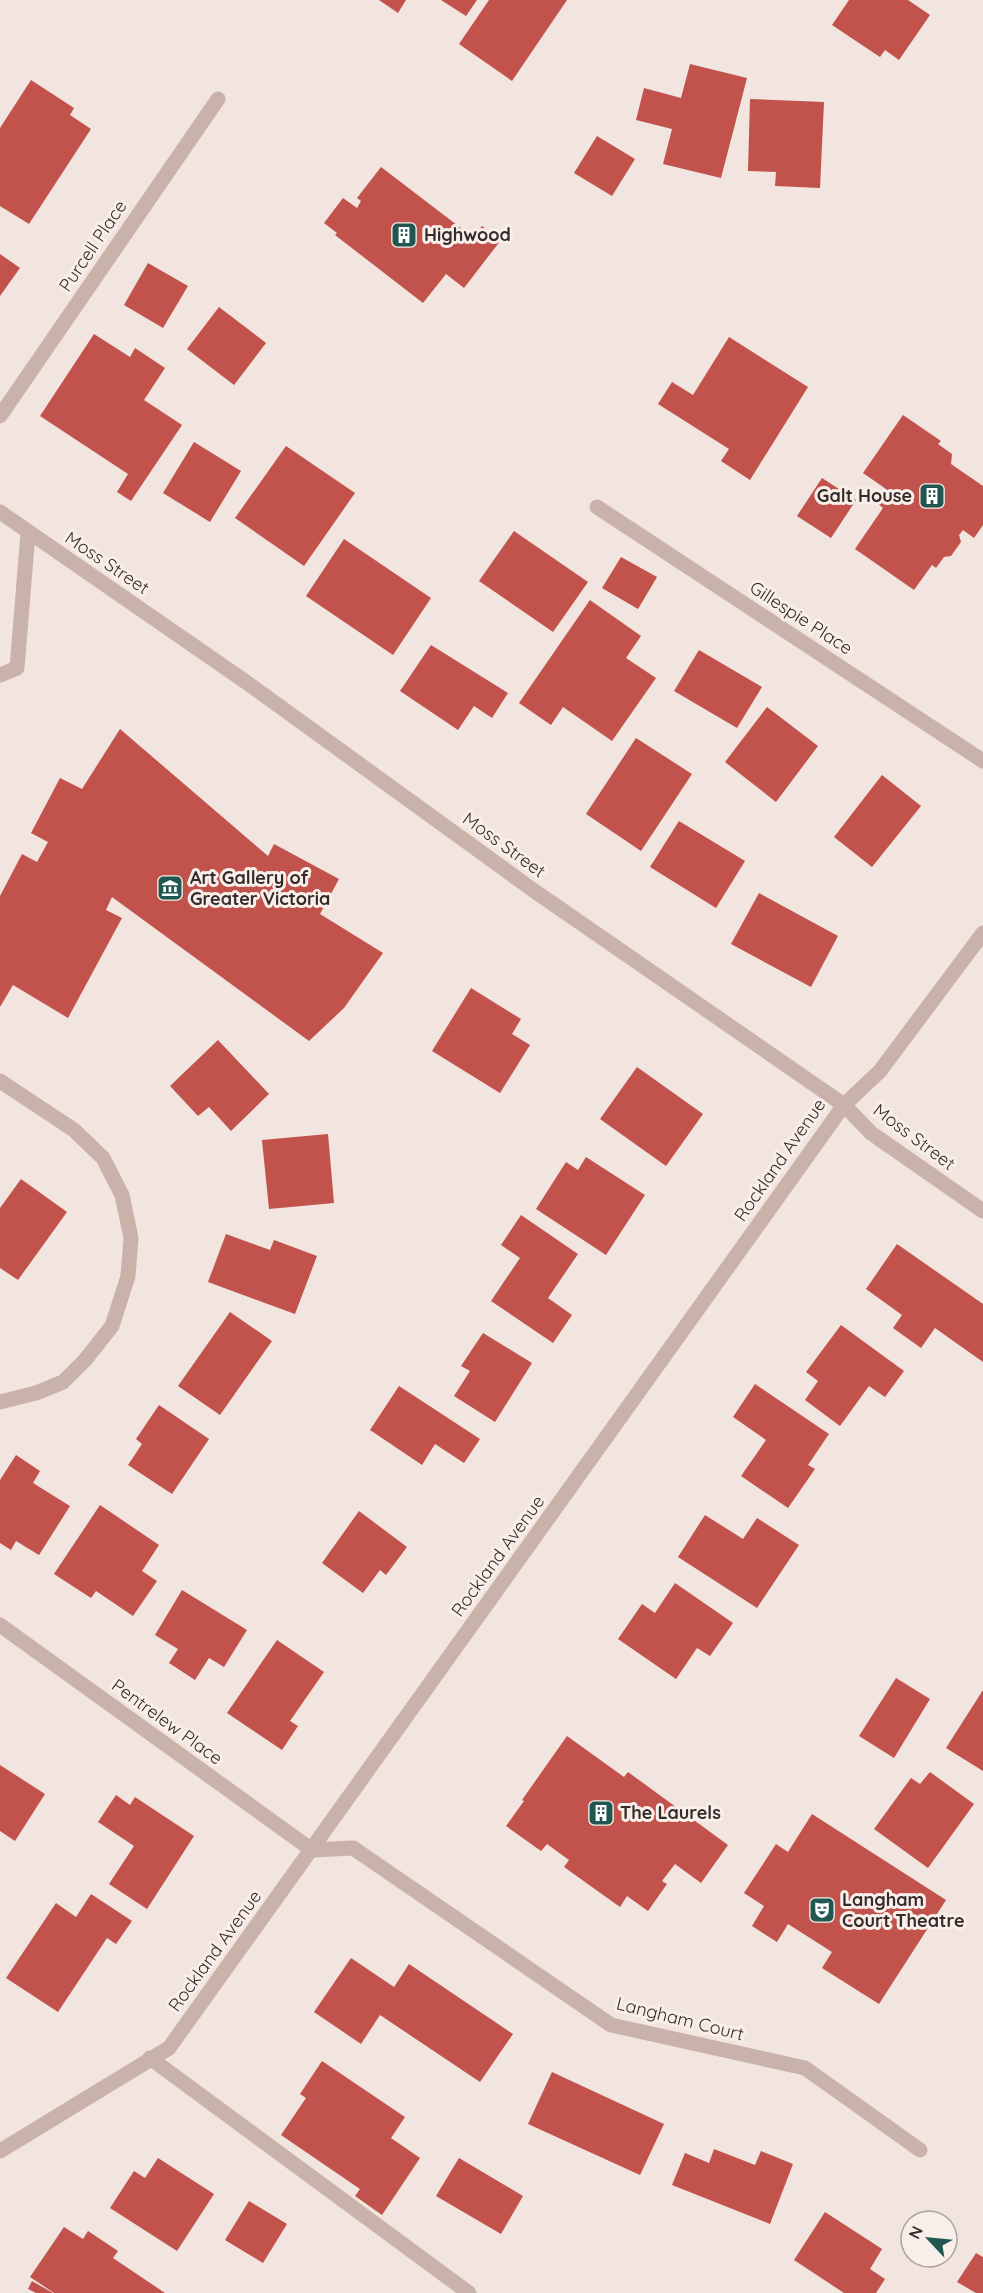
<svg xmlns="http://www.w3.org/2000/svg" width="983" height="2293" viewBox="0 0 983 2293" font-family="Quicksand,sans-serif">
  <style>
    .building { fill: #c1524c }
    .lines { fill: none; stroke-linecap: round; stroke-linejoin: round }
    .minor { stroke: #c9b2aa; stroke-width: 15 }
    .labels { text-anchor: middle; stroke-width: 6; stroke-linejoin: round; paint-order: stroke }
    .poi-label { font-size: 18px; font-weight: bold; fill: #372b29; stroke: #f9efea; text-anchor: start }
    .street-label { font-size: 18px; fill: #372b29; stroke: #f9efea }
  </style>
  <rect width="100%" height="100%" fill="#f2e4de"/>
  <!-- building -->
  <g class="building">
    <path d="M 379,0 L 406,0 L 398,13 Z"/>
    <path d="M 441,0 L 477,0 L 466,16 Z"/>
    <path d="M 489,0 L 567,0 L 512,81 L 459,44 Z"/>
    <path d="M 849,0 L 908,0 L 930,15 L 899,60 L 885,50 L 880,57 L 832,25 Z"/>
    <path d="M 690,64 L 747,78 L 721,178 L 663,164 L 672,129 L 636,120 L 644,88 L 681,98 Z"/>
    <path d="M 31,80 L 74,108 L 70,115 L 91,129 L 29,224 L 0,206 L 0,128 Z"/>
    <path d="M 750,99 L 824,102 L 820,188 L 775,186 L 776,172 L 748,171 Z"/>
    <path d="M 597,136 L 635,159 L 612,196 L 574,173 Z"/>
    <path d="M 381,167 L 470,235 L 474,237 L 482,226 L 501,240 L 464,288 L 446,274 L 423,303 L 335,235 L 337,233 L 324,223 L 343,198 L 357,208 L 361,201 L 357,198 Z"/>
    <path d="M 0,254 L 20,268 L 0,296 Z"/>
    <path d="M 148,263 L 188,286 L 163,328 L 124,305 Z"/>
    <path d="M 219,307 L 266,343 L 234,385 L 187,349 Z"/>
    <path d="M 94,334 L 130,357 L 135,348 L 165,368 L 144,400 L 182,425 L 131,501 L 117,492 L 128,474 L 40,416 Z"/>
    <path d="M 729,337 L 808,387 L 750,480 L 721,461 L 729,449 L 658,404 L 672,382 L 693,395 Z"/>
    <path d="M 903,415 L 941,441 L 938,444 L 952,454 L 951,464 L 983,486 L 983,525 L 974,538 L 963,530 L 959,535 L 961,542 L 951,556 L 944,557 L 936,568 L 932,565 L 914,590 L 855,549 L 883,508 L 877,503 L 886,489 L 863,473 Z"/>
    <path d="M 194,442 L 241,471 L 210,522 L 163,493 Z"/>
    <path d="M 286,446 L 355,493 L 304,566 L 235,518 Z"/>
    <path d="M 822,478 L 856,500 L 831,538 L 797,516 Z"/>
    <path d="M 514,531 L 588,582 L 553,632 L 479,581 Z"/>
    <path d="M 344,539 L 431,598 L 393,655 L 306,596 Z"/>
    <path d="M 621,557 L 657,577 L 638,609 L 602,588 Z"/>
    <path d="M 590,600 L 641,636 L 626,658 L 656,678 L 612,741 L 563,707 L 551,725 L 519,703 Z"/>
    <path d="M 431,645 L 508,693 L 492,718 L 474,706 L 458,730 L 400,691 Z"/>
    <path d="M 699,650 L 762,687 L 737,728 L 674,691 Z"/>
    <path d="M 767,707 L 818,746 L 776,802 L 725,762 Z"/>
    <path d="M 120,729 L 268,856 L 274,844 L 339,879 L 320,914 L 383,953 L 344,1008 L 309,1041 L 112,897 L 106,910 L 122,918 L 68,1018 L 13,985 L 0,1007 L 0,896 L 22,854 L 37,862 L 48,842 L 31,833 L 60,778 L 82,789 Z"/>
    <path d="M 636,738 L 692,774 L 641,851 L 586,814 Z"/>
    <path d="M 882,775 L 921,806 L 872,867 L 834,837 Z"/>
    <path d="M 679,821 L 745,861 L 716,908 L 650,867 Z"/>
    <path d="M 759,893 L 838,936 L 811,987 L 731,944 Z"/>
    <path d="M 471,988 L 521,1019 L 512,1034 L 530,1045 L 500,1093 L 432,1051 Z"/>
    <path d="M 218,1040 L 269,1094 L 231,1131 L 209,1107 L 198,1116 L 170,1086 Z"/>
    <path d="M 637,1067 L 703,1114 L 666,1166 L 600,1119 Z"/>
    <path d="M 328,1134 L 334,1203 L 269,1209 L 262,1140 Z"/>
    <path d="M 586,1157 L 645,1195 L 606,1255 L 536,1209 L 566,1162 L 578,1170 Z"/>
    <path d="M 21,1179 L 67,1212 L 18,1280 L 0,1268 L 0,1208 Z"/>
    <path d="M 521,1215 L 578,1254 L 548,1298 L 572,1315 L 553,1343 L 491,1301 L 520,1258 L 501,1245 Z"/>
    <path d="M 226,1234 L 270,1250 L 274,1240 L 317,1256 L 295,1314 L 208,1282 Z"/>
    <path d="M 897,1244 L 983,1304 L 983,1362 L 935,1328 L 921,1348 L 893,1328 L 902,1315 L 866,1289 Z"/>
    <path d="M 230,1312 L 272,1341 L 220,1415 L 178,1386 Z"/>
    <path d="M 841,1325 L 904,1371 L 885,1397 L 869,1386 L 840,1426 L 805,1400 L 818,1381 L 806,1372 Z"/>
    <path d="M 483,1333 L 532,1363 L 495,1422 L 454,1396 L 470,1371 L 461,1366 Z"/>
    <path d="M 755,1384 L 829,1434 L 808,1465 L 815,1469 L 788,1508 L 741,1476 L 766,1440 L 733,1417 Z"/>
    <path d="M 399,1386 L 480,1439 L 464,1463 L 435,1444 L 422,1465 L 370,1430 Z"/>
    <path d="M 159,1405 L 209,1439 L 172,1494 L 128,1465 L 142,1444 L 136,1439 Z"/>
    <path d="M 16,1455 L 40,1471 L 33,1483 L 70,1506 L 39,1555 L 16,1541 L 11,1550 L 0,1543 L 0,1480 Z"/>
    <path d="M 100,1505 L 159,1545 L 142,1571 L 157,1581 L 133,1616 L 96,1591 L 91,1598 L 54,1574 Z"/>
    <path d="M 359,1511 L 407,1547 L 386,1575 L 380,1570 L 363,1593 L 322,1563 Z"/>
    <path d="M 705,1515 L 743,1539 L 757,1518 L 799,1545 L 757,1608 L 678,1557 Z"/>
    <path d="M 675,1583 L 733,1623 L 710,1656 L 697,1648 L 676,1679 L 618,1639 L 642,1604 L 655,1613 Z"/>
    <path d="M 182,1590 L 247,1630 L 224,1667 L 209,1658 L 195,1680 L 169,1663 L 178,1649 L 155,1635 Z"/>
    <path d="M 277,1640 L 324,1672 L 290,1721 L 298,1726 L 282,1750 L 227,1713 Z"/>
    <path d="M 896,1678 L 930,1699 L 894,1758 L 859,1736 Z"/>
    <path d="M 983,1690 L 983,1771 L 946,1748 Z"/>
    <path d="M 567,1736 L 624,1777 L 628,1772 L 728,1845 L 701,1883 L 675,1864 L 662,1881 L 667,1884 L 648,1911 L 627,1896 L 620,1907 L 564,1867 L 569,1860 L 547,1844 L 541,1851 L 506,1826 L 524,1801 L 522,1800 Z"/>
    <path d="M 0,1765 L 45,1794 L 15,1841 L 0,1831 Z"/>
    <path d="M 930,1772 L 974,1804 L 928,1868 L 874,1829 L 911,1778 L 920,1784 Z"/>
    <path d="M 116,1795 L 130,1805 L 135,1797 L 194,1836 L 147,1909 L 109,1884 L 134,1846 L 98,1822 Z"/>
    <path d="M 812,1814 L 946,1900 L 879,2004 L 822,1968 L 832,1952 L 788,1924 L 777,1942 L 752,1926 L 764,1906 L 744,1893 L 776,1844 L 788,1852 Z"/>
    <path d="M 91,1894 L 132,1921 L 116,1944 L 107,1938 L 58,2012 L 6,1978 L 56,1903 L 76,1917 Z"/>
    <path d="M 351,1958 L 394,1987 L 409,1964 L 513,2034 L 480,2082 L 380,2015 L 361,2044 L 314,2012 Z"/>
    <path d="M 322,2061 L 405,2117 L 391,2138 L 420,2158 L 382,2215 L 355,2196 L 360,2189 L 281,2135 L 306,2098 L 300,2094 Z"/>
    <path d="M 552,2072 L 664,2124 L 640,2175 L 528,2124 Z"/>
    <path d="M 714,2149 L 755,2165 L 761,2151 L 793,2164 L 770,2224 L 672,2185 L 685,2153 L 709,2163 Z"/>
    <path d="M 158,2158 L 214,2194 L 177,2251 L 110,2208 L 134,2171 L 145,2178 Z"/>
    <path d="M 459,2158 L 523,2196 L 501,2234 L 436,2196 Z"/>
    <path d="M 249,2201 L 287,2224 L 263,2263 L 225,2240 Z"/>
    <path d="M 825,2212 L 882,2249 L 870,2269 L 885,2279 L 876,2293 L 844,2293 L 794,2260 Z"/>
    <path d="M 64,2227 L 83,2239 L 88,2231 L 118,2251 L 113,2258 L 165,2293 L 54,2293 L 30,2277 Z"/>
    <path d="M 976,2253 L 983,2257 L 983,2293 L 976,2293 L 957,2282 Z"/>
    <path d="M 32,2281 L 53,2293 L 36,2293 L 28,2289 Z"/>
  </g>
  <g class="lines">
    <!-- minor -->
    <g class="minor">
      <path d="M 0,416 L 218,99"/>
      <path d="M 597,507 L 983,761"/>
      <path d="M 0,512 L 246,682 L 533,890 L 844,1105 L 871,1133 L 983,1211"/>
      <path d="M 0,675 L 17,668 L 28,533"/>
      <path d="M 0,1081 L 74,1130 L 103,1158 L 122,1195 L 131,1238 L 128,1276 L 112,1326 L 85,1360 L 63,1382 L 36,1393 L 0,1402"/>
      <path d="M 0,1625 L 312,1850 L 353,1848 L 611,2025 L 805,2068 L 920,2150"/>
      <path d="M 150,2058 L 469,2293"/>
      <path d="M 0,2151 L 169,2048 L 844,1105 L 880,1071 L 983,933"/>
    </g>
  </g>
  <!-- icons -->
  <defs>
    <g id="building-square" transform="scale(1.35)"><rect x="-9" y="-9" width="18" height="18" rx="4" fill="#205750" stroke="#f9efea"/><path d="M-4-6H4V6H1V3H-1V6H-4ZM-2.5-4.3h1.7v1.8h-1.7ZM.8-4.3h1.7v1.8H.8ZM-2.5-1h1.7V.8h-1.7ZM.8-1h1.7V.8H.8Z" fill="#fff"/></g>
    <g id="museum-square" transform="scale(1.35)"><rect x="-9" y="-9" width="18" height="18" rx="4" fill="#205750" stroke="#f9efea"/><path d="M0-6L6-3V-2H-6V-3ZM-5-1h2V3h-2ZM-1-1h2V3h-2ZM3-1h2V3H3ZM-6 4H6V6H-6Z" fill="#fff"/></g>
    <g id="theatre-square" transform="scale(1.35)"><rect x="-9" y="-9" width="18" height="18" rx="4" fill="#205750" stroke="#f9efea"/><path d="M-5-5.5Q0-4 5-5.5V0Q5 5 0 6Q-5 5-5 0ZM-3.3-2.5H-1v1.5H-3.3ZM1-2.5H3.3v1.5H1ZM-2.8 1Q0 5.5 2.8 1Z" fill="#fff"/></g>
  </defs>
  <g fill-rule="evenodd">
    <use href="#building-square" x="404" y="235"/>
    <use href="#building-square" x="932" y="496"/>
    <use href="#museum-square" x="170" y="888"/>
    <use href="#building-square" x="601" y="1813"/>
    <use href="#theatre-square" x="822" y="1910"/>
  </g>
  <g class="labels">
    <!-- poi labels -->
    <g class="poi-label">
      <text x="424" y="241">Highwood</text>
      <text x="912" y="502" text-anchor="end">Galt House</text>
      <text x="190" y="884">Art Gallery of<tspan x="190" dy="21">Greater Victoria</tspan></text>
      <text x="620" y="1819">The Laurels</text>
      <text x="842" y="1906">Langham<tspan x="842" dy="21">Court Theatre</tspan></text>
    </g>
    <!-- street labels -->
    <g class="street-label">
      <text transform="translate(93 246) rotate(-56)" y="6">Purcell Place</text>
      <text transform="translate(107 563) rotate(34)" y="6">Moss Street</text>
      <text transform="translate(801 618) rotate(33)" y="6">Gillespie Place</text>
      <text transform="translate(504 845) rotate(36)" y="6">Moss Street</text>
      <text transform="translate(914 1137) rotate(37)" y="6">Moss Street</text>
      <text transform="translate(780 1160) rotate(-55)" y="6">Rockland Avenue</text>
      <text transform="translate(498 1556) rotate(-54)" y="6">Rockland Avenue</text>
      <text transform="translate(167 1722) rotate(36)" y="6">Pentrelew Place</text>
      <text transform="translate(215 1951) rotate(-54)" y="6">Rockland Avenue</text>
      <text transform="translate(680 2019) rotate(14)" y="6">Langham Court</text>
    </g>
  </g>
  <!-- north arrow -->
  <g transform="translate(929 2239) rotate(296)"><circle r="28" fill="#f9efea" stroke="#aba19d" stroke-width="1.5"/>
  <path d="M0-4.5L10 22L0 15L-10 22Z" fill="#205750"/>
  <text y="-9" font-size="16" font-weight="bold" text-anchor="middle" fill="#372b29">N</text>
  </g>
</svg>
